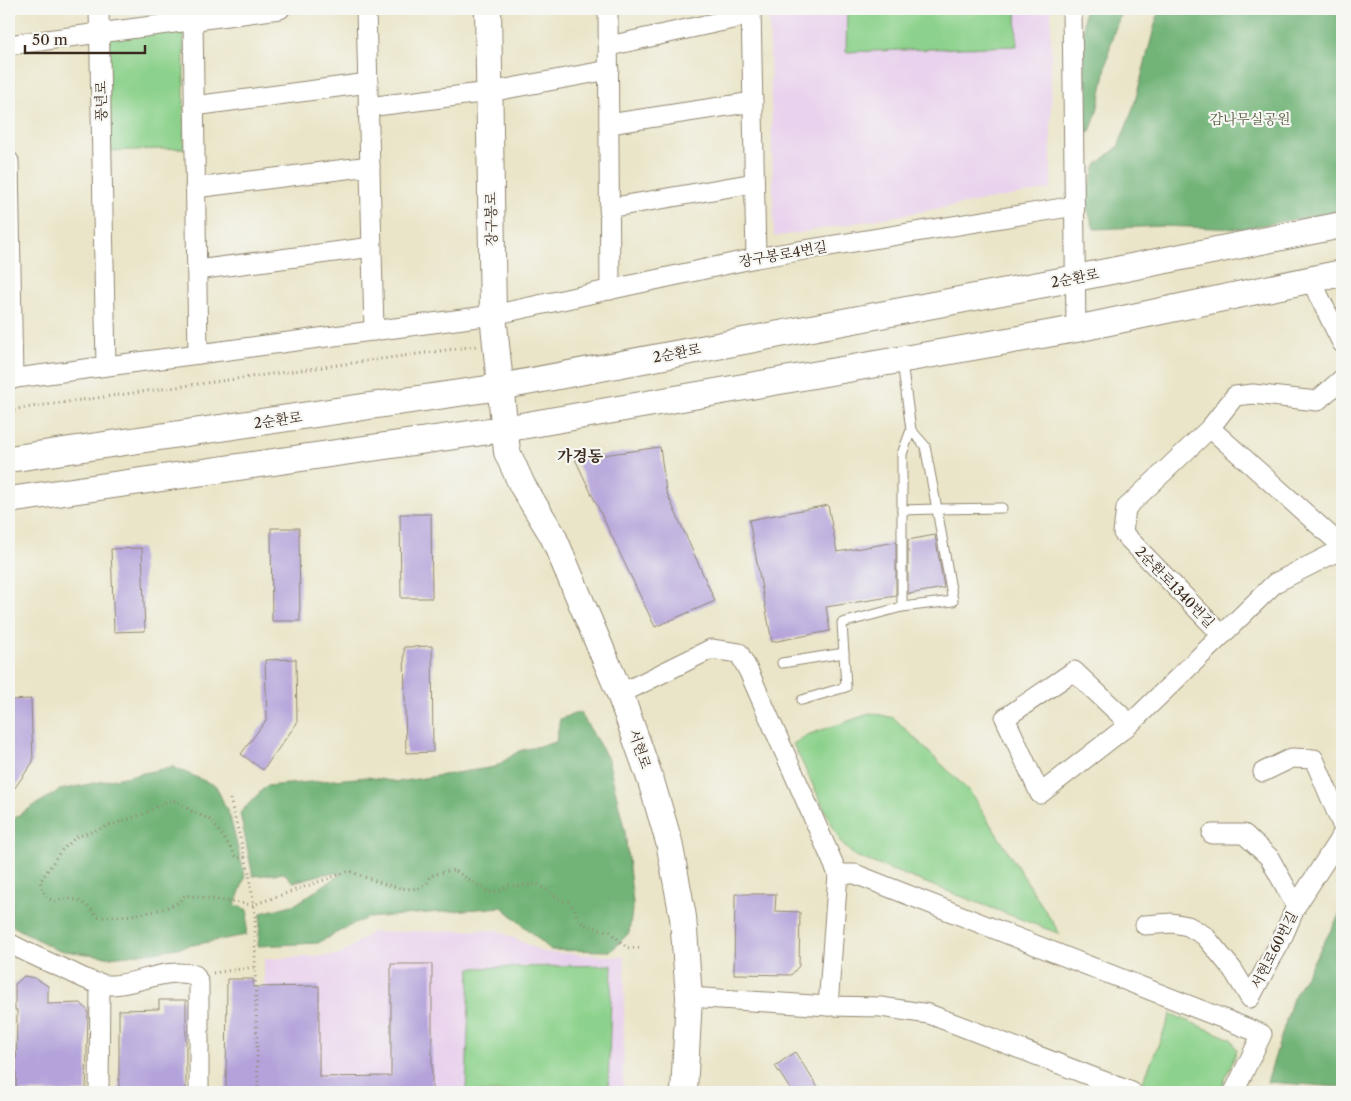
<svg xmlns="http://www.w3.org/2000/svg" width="1351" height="1101" viewBox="0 0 1351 1101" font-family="'Libre Caslon Text','Noto Serif KR',serif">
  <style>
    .built { fill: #e9d2ed }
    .green { fill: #8dd28c; stroke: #647e55 }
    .forest { fill: #72b478; stroke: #566f4b }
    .building { fill: #b4a3da }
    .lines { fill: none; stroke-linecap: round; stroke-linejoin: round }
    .lane-casing { stroke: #928873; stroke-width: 11 }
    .street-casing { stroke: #928873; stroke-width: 21 }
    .secondary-casing { stroke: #928873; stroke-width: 28 }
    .path { stroke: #928873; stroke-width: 3; stroke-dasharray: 1 4; stroke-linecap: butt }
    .lane { stroke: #fff; stroke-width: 9 }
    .street { stroke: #fff; stroke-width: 19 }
    .secondary { stroke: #fff; stroke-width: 26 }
    .labels { text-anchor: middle; stroke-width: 4.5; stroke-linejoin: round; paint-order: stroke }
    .street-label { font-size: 14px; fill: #3b2a1e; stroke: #f6f6f2 }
    .park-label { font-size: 14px; fill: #545c3f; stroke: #f6f6f2 }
    .quarter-label { font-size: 16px; font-weight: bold; fill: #3b2a1e; stroke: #f6f6f2 }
  </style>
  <rect width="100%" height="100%" fill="#f6f6f2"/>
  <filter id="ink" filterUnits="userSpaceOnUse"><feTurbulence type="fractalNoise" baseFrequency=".02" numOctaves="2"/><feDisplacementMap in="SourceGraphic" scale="10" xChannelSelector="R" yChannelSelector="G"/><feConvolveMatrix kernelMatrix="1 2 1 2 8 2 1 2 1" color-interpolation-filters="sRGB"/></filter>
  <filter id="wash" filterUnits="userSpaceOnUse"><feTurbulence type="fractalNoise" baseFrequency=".0096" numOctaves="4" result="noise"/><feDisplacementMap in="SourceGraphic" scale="20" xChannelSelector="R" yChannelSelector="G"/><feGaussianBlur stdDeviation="1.12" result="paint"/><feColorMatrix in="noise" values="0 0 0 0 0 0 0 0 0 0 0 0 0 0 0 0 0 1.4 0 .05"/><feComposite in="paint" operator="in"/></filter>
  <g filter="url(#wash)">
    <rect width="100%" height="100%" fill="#eae5c8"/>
    <!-- built -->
    <g class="built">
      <path d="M 769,9 L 1051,9 L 1051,189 L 774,237 Z"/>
      <path d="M 497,930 L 543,952 L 625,957 L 623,1092 L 266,1092 L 264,959 L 340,955 L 372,932 Z"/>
    </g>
    <!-- green -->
    <g class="green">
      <path d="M 847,9 L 1016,9 L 1017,46 L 846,52 Z"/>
      <path d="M 184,29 L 184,148 L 110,151 L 109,38 Z"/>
      <path d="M 872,713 L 894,718 L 970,792 L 1060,934 L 855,856 L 841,843 L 793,744 L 807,735 Z"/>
      <path d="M 612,965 L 608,1092 L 466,1092 L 470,968 Z"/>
      <path d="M 1171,1014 L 1231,1039 L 1237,1050 L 1220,1092 L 1163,1092 L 1142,1084 Z"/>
    </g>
    <!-- forest -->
    <g class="forest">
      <path d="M 1084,9 L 1124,9 C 1103,46 1107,92 1090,131 L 1083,133 Z"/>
      <path d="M 1159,9 L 1342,9 L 1342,211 L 1240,229 L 1163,226 L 1094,229 L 1085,201 L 1096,165 L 1118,147 L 1133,109 Z"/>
      <path d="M 580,712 L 608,759 L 625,832 L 633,903 L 629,933 L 611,951 L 551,950 L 502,907 L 367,918 L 345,928 L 318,943 L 258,946 L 261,913 L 296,904 L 342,873 L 324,874 L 293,882 L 284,873 L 253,876 L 240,813 L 266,786 L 367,777 L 398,782 L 495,767 L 519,751 L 556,742 L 560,719 Z"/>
      <path d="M 173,767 L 216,786 L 230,817 L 245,877 L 235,905 L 248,910 L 246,935 L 155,952 L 110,957 L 57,950 L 9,924 L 9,824 L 17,816 L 60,790 Z"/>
      <path d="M 1342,910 L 1342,1087 L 1267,1082 L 1293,998 Z"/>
    </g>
    <g id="blocks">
      <!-- building -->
      <g class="building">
        <path d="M 660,447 L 666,491 L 715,601 L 655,627 L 575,459 Z"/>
        <path d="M 828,505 L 837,552 L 896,542 L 896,596 L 826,607 L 830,631 L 772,642 L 749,520 Z"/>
        <path d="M 400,514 L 431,514 L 432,598 L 401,598 Z"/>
        <path d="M 271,528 L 299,528 L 300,621 L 272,621 Z"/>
        <path d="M 935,535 L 944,588 L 908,594 L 908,540 Z"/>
        <path d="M 142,548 L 145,631 L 114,632 L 111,549 Z"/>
        <path d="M 432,646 L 433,752 L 406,753 L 404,647 Z"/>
        <path d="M 296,659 L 297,723 L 263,770 L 241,754 L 267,719 L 265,660 Z"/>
        <path d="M 31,699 L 33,762 L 9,796 L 9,700 Z"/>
        <path d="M 735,894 L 776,894 L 775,911 L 800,912 L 799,966 L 791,975 L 734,974 Z"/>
        <path d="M 391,964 L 432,964 L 432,1092 L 226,1092 L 227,979 L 253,979 L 253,987 L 319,986 L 319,1077 L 391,1076 Z"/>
        <path d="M 24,976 L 35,978 L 48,986 L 48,1004 L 81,1003 L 88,1011 L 86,1092 L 16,1092 L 17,1010 L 15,1010 L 15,984 Z"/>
        <path d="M 159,1000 L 186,1000 L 186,1092 L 119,1092 L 119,1010 L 159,1009 Z"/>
        <path d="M 795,1052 L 821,1092 L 792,1092 L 775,1066 Z"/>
      </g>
    </g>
  </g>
  <g filter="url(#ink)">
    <use href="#blocks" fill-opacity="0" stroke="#928873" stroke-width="1"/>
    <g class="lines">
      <!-- lane casing -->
      <g class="lane-casing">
        <g id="lane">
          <path d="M 902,362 L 911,430 L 902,454 L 902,510 L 937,509 L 925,446 L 911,430"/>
          <path d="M 902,510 L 902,607 L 953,601 L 937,509 L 1002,508"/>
          <path d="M 782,663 L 844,653"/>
          <path d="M 802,700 L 846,687 L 842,623 L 902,607"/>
        </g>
      </g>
      <!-- street casing -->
      <g class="street-casing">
        <g id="street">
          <path d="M 99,9 L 106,366"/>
          <path d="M 366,9 L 374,331"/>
          <path d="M 608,9 L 610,290"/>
          <path d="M 751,9 L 756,258"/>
          <path d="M 1072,9 L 1076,329"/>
          <path d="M 193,20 L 198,354"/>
          <path d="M 9,45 L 280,9"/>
          <path d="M 609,46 L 751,15"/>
          <path d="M 194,106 L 368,83"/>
          <path d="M 368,107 L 489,92 L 609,70"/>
          <path d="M 609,124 L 753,102"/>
          <path d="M 9,161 L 13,379"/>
          <path d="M 195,188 L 370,166"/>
          <path d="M 609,208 L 754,183"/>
          <path d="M 197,270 L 372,247"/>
          <path d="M 1311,280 L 1342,343"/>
          <path d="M 9,379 L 493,315 L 756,258 L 1075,206"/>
          <path d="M 1342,379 L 1317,401 L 1253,394 L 1235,396 L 1210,428 L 1126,508 L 1123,533 L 1222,635 L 1275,583 L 1342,549"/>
          <path d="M 1210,428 L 1342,546"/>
          <path d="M 620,694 L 711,649 L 739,653 L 749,672 L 838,874 L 828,1006"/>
          <path d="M 1130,724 L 1074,671 L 1005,718 L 1040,794 L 1130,724 L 1222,635"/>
          <path d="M 1263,772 L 1292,758 L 1314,759 L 1342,825"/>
          <path d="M 1212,834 L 1244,834 L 1269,857 L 1296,906"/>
          <path d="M 838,874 L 855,874 L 1262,1034 L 1234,1092"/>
          <path d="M 1145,925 L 1172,923 L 1188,926 L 1205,936 L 1233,970 L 1250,998 L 1268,964 L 1280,943 L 1296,906 L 1342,835"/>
          <path d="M 9,943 C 29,954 50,963 71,972 C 83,978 98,986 112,985 C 139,984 167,967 195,975 L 199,983 L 199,1092"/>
          <path d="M 689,997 L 828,1006 L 881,1007 L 929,1014 L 1132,1092"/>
          <path d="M 99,1092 L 100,983"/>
        </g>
      </g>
      <!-- secondary casing -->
      <g class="secondary-casing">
        <g id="secondary">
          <path d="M 488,9 L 493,315 L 507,452 L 522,485 L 553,536 L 620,694 L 651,781 L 669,842 L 683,917 L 689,997 L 684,1092"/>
          <path d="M 9,459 L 500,387 L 1076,278 L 1342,225"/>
          <path d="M 9,500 L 504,429 L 1076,329 L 1342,273"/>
        </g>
      </g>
      <!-- path -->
      <g class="path">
        <path d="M 9,410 L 476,346"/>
        <path d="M 230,799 L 249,873 L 255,915 L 255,967 L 258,1092"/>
        <path d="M 245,857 L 237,858 L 228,844 L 211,820 L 193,812 L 176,801 L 167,801 L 146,813 L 76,837 L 60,852 L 40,882 L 45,896 L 53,901 C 76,896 83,900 98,917 C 120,917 153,914 173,905 C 178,904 182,898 185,895 L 253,905 L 349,871 C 366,877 412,899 427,883 C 428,882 430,876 430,876 L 443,872 L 454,870 L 489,892 L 500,891 L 508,885 L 522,886 L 537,884 L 560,899 L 569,903 L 575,909 L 577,918 L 583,924 L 610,932 L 627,948 L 640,948"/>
        <path d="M 213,973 L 255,967"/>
      </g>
      <!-- lane -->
      <use href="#lane" class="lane"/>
      <!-- street -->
      <use href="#street" class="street"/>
      <!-- secondary -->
      <use href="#secondary" class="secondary"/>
    </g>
  </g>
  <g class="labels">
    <!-- street labels -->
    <g class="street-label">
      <text transform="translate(101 101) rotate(-91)" y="5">풍년로</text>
      <text transform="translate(491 219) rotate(-91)" y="5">장구봉로</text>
      <text transform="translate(783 254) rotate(-10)" y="5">장구봉로4번길</text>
      <text transform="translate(1075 278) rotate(-11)" y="5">2순환로</text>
      <text transform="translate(677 353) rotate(-11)" y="5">2순환로</text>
      <text transform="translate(278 420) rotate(-8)" y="5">2순환로</text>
      <text transform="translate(1175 587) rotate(46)" y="5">2순환로1340번길</text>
      <text transform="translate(640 749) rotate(71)" y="5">서현로</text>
      <text transform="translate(1274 950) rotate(-63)" y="5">서현로60번길</text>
    </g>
    <!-- park labels -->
    <g class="park-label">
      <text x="1250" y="124">감나무실공원</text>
    </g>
    <!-- quarter labels -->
    <g class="quarter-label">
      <text x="580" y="462">가경동</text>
    </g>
  </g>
  <!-- margin -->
  <rect width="1351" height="1101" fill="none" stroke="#f6f6f2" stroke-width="30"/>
  <!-- scale -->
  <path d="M25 45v8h120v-8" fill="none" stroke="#3b2a1e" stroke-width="2.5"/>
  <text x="32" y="45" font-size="15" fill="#3b2a1e" stroke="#f6f6f2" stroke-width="4" paint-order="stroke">50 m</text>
</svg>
